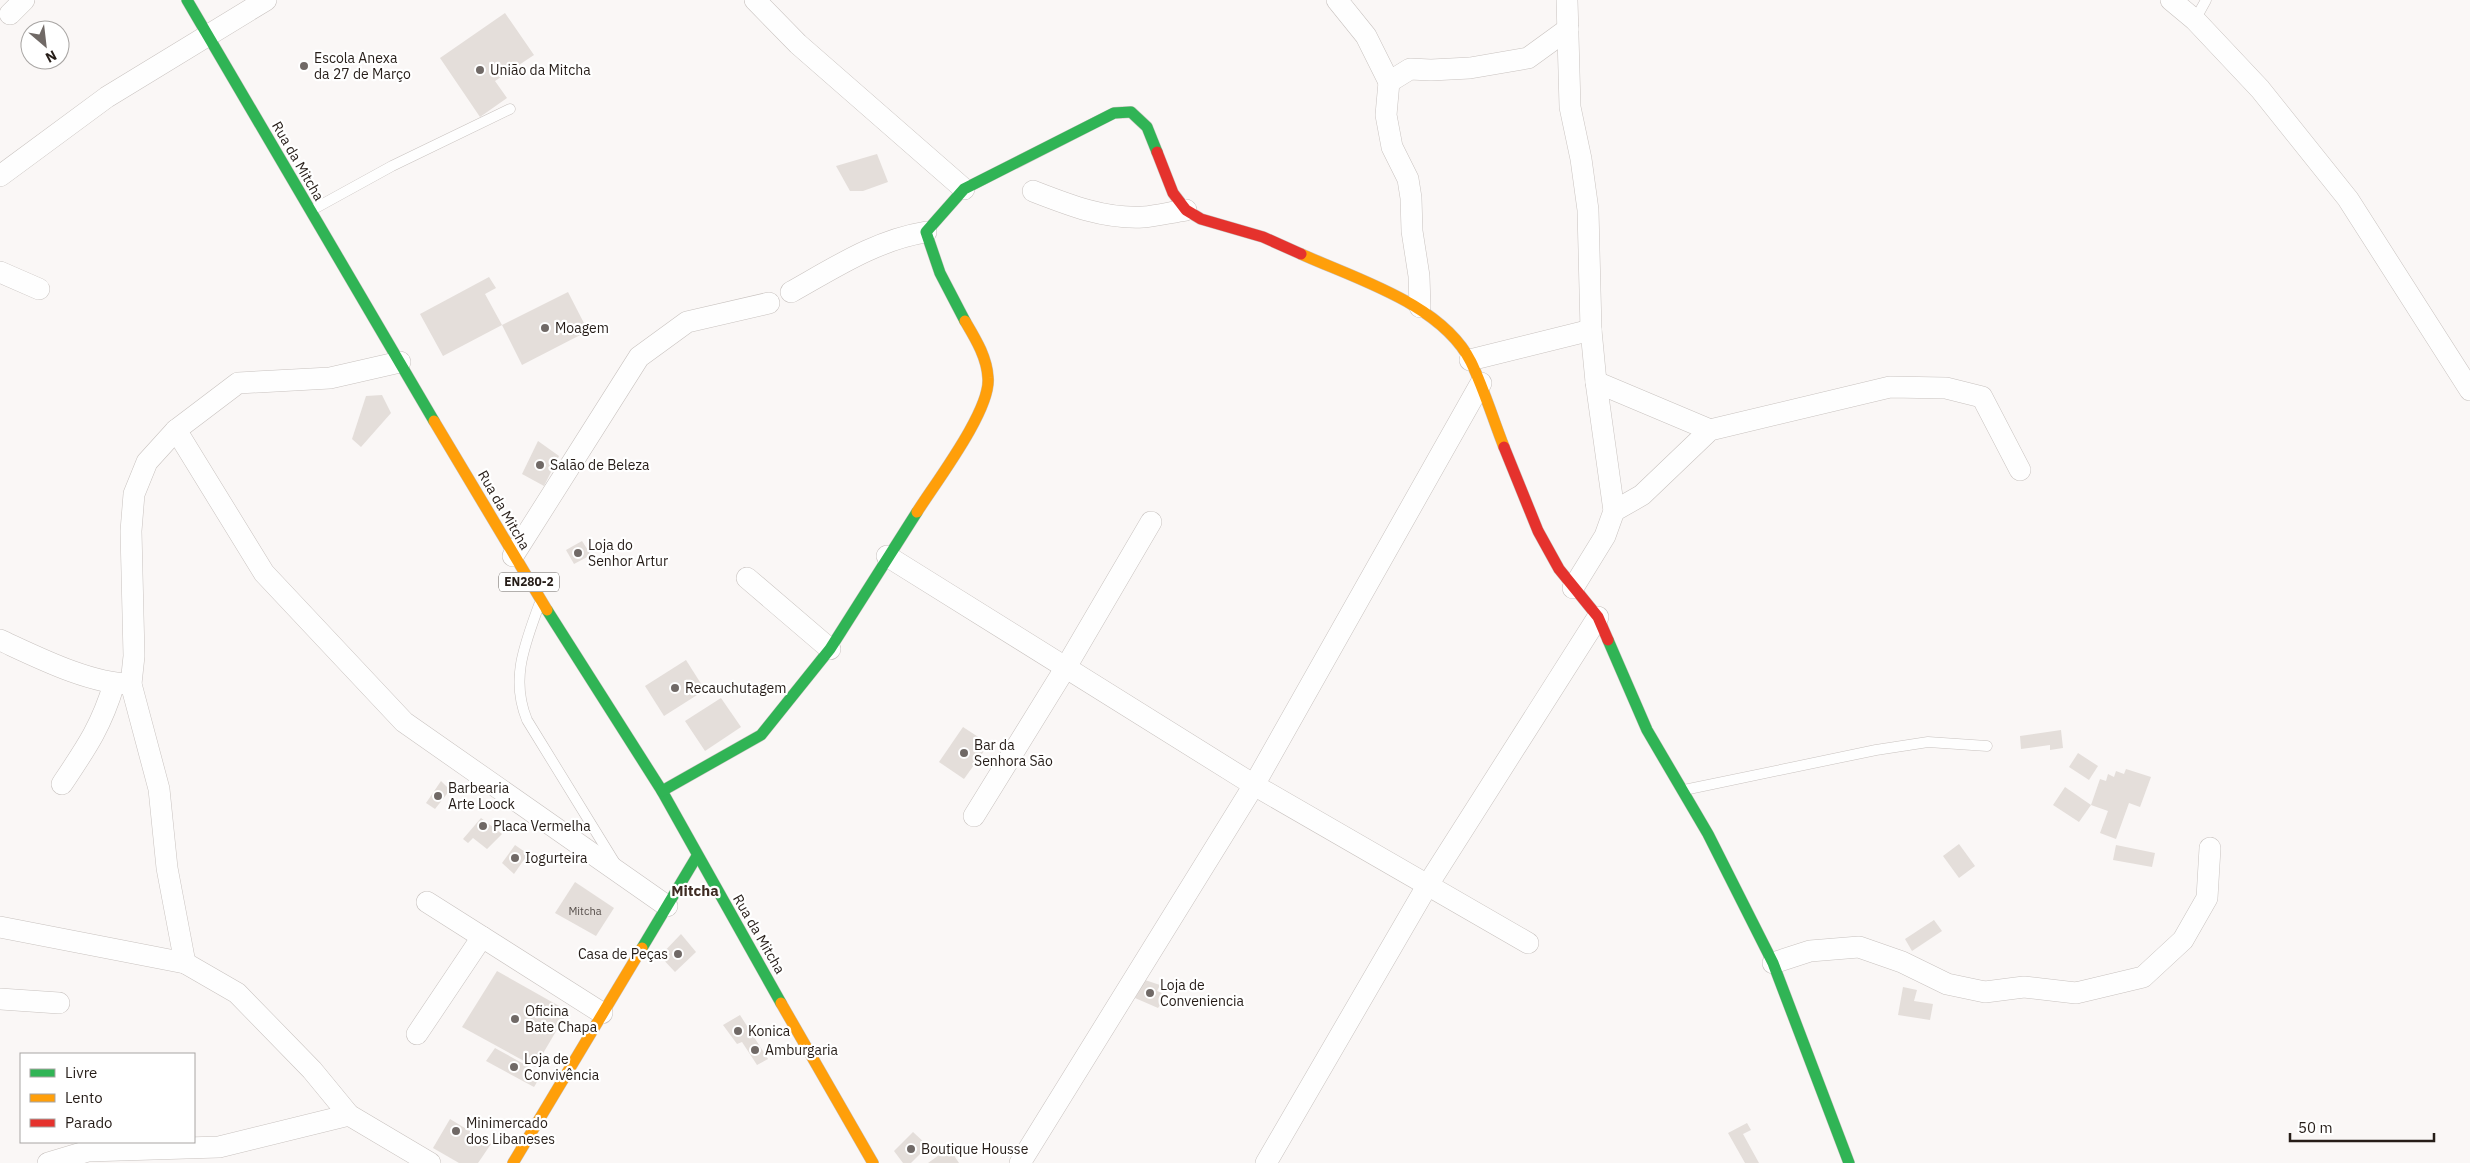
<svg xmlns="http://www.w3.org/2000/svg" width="2470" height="1163" viewBox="0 0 2470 1163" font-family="'IBM Plex Sans',sans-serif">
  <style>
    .building { fill: #e4deda }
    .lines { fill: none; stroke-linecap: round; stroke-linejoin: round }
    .lane-casing { stroke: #c8c2bf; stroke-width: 11 }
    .street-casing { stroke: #c8c2bf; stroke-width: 22 }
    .fast-casing { stroke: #c8c2bf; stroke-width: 12 }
    .slow-casing { stroke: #c8c2bf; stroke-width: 12 }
    .jam-casing { stroke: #c8c2bf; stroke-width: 12 }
    .lane { stroke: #fefefe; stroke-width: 10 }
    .street { stroke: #fefefe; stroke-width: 21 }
    .fast { stroke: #30b455; stroke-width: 11 }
    .slow { stroke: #ff9f0a; stroke-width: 11 }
    .jam { stroke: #e5322d; stroke-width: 11 }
    .poi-dot { fill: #706966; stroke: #fff; stroke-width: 2 }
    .labels { text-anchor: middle; stroke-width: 4.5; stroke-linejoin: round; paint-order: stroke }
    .number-label { font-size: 11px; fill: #564e4a }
    .shield { fill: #fff; stroke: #67615d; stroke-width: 1 }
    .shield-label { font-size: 12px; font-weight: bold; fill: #261d18 }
    .poi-label { font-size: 14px; fill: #261d18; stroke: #fff; text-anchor: start }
    .street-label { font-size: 14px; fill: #261d18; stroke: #fff }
    .neighbourhood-label { font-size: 15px; font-weight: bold; fill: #3e2b22; stroke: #fff }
  </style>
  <rect width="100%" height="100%" fill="#faf7f6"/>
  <!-- building -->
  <g class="building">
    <path d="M 505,13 L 534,55 L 495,81 L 507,98 L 480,117 L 440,58 Z"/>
    <path d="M 877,154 L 888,182 L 863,191 L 850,191 L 836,166 Z"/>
    <path d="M 489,277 L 496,288 L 485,294 L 502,325 L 443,356 L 420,314 Z"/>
    <path d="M 568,292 L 588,331 L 522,365 L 502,325 Z"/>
    <path d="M 382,395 L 391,413 L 361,447 L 352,439 L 366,396 Z"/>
    <path d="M 538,441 L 559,456 L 544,486 L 522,474 Z"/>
    <path d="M 582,541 L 591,555 L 574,564 L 566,550 Z"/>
    <path d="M 686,660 L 705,690 L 664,716 L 645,686 Z"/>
    <path d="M 721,698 L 741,727 L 705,751 L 685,721 Z"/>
    <path d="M 963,727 L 989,744 L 964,779 L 939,762 Z"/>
    <path d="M 2061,730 L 2063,748 L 2050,750 L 2050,745 L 2021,749 L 2020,736 Z"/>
    <path d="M 2078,753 L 2098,766 L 2089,780 L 2069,767 Z"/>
    <path d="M 2126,769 L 2151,777 L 2140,807 L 2129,803 L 2116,839 L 2100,833 L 2108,811 L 2091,805 L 2100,779 L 2106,781 L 2108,774 L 2114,777 L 2116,771 L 2124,774 Z"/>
    <path d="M 441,781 L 450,790 L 435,809 L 426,803 Z"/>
    <path d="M 2065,787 L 2091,805 L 2079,822 L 2053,805 Z"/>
    <path d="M 481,818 L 502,834 L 487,849 L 473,838 L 468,843 L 463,839 Z"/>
    <path d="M 1959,844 L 1975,866 L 1959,878 L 1943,856 Z"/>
    <path d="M 515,845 L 528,854 L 514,874 L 502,863 Z"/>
    <path d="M 2116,845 L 2155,853 L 2152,867 L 2113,860 Z"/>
    <path d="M 575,882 L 614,908 L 596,936 L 555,913 Z"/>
    <path d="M 1934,920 L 1942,931 L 1912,951 L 1905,939 Z"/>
    <path d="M 681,934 L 696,952 L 675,972 L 660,956 Z"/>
    <path d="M 497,971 L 568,1011 L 535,1067 L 462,1027 Z"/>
    <path d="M 1145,980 L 1160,985 L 1157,991 L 1167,995 L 1158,1008 L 1135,998 Z"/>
    <path d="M 1903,987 L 1917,990 L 1914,1001 L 1933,1004 L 1930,1020 L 1898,1015 Z"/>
    <path d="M 740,1015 L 768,1059 L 757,1065 L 742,1042 L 737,1044 L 723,1025 Z"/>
    <path d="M 495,1048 L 542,1074 L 534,1087 L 486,1061 Z"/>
    <path d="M 450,1119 L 491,1144 L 478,1163 L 459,1163 L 433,1148 Z"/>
    <path d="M 1747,1123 L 1751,1130 L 1743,1134 L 1759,1163 L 1745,1163 L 1728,1133 Z"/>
    <path d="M 913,1132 L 928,1146 L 911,1163 L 903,1163 L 894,1151 Z"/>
    <path d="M 949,1148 L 959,1163 L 928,1163 Z"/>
  </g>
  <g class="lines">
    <!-- lane casing -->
    <g class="lane-casing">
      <g id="lane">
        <path d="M 2195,20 L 2206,0"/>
        <path d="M 312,210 L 392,166 L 510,109"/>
        <path d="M 539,605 C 525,644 510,679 527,720 L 615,863"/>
        <path d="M 1684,790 L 1876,750 L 1928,742 L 1987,746"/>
      </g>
    </g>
    <!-- street casing -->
    <g class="street-casing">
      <g id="street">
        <path d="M 755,0 L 798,44 L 964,189"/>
        <path d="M 1337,0 L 1366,36 L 1389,82"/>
        <path d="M 1567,0 L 1570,107 L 1581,159 L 1588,210 L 1591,330 L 1596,382 L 1614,511 L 1605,536 L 1573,588"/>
        <path d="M 2171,0 L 2195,20 L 2260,89 L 2348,199 L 2470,390"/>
        <path d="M 10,14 L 24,0"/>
        <path d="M 0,176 L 107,97 L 266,0"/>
        <path d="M 1033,191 C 1069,205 1104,219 1143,217 C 1157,216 1172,212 1186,210"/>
        <path d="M 0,272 L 39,289"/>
        <path d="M 791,292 C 834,268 876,240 926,232"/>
        <path d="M 1420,307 L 1419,276 L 1412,231 L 1411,198 L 1408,179 L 1392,147 L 1386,115 L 1389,82 L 1410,69 L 1431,70 L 1470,68 L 1528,58 L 1568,29"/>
        <path d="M 1470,360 L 1591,330"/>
        <path d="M 1596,382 L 1710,430"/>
        <path d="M 176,430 L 264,573 L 404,722 L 667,906"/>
        <path d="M 1614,511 L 1642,495 L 1710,430 L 1890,387 L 1946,388 L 1982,397 L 2020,470"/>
        <path d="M 513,556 L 639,357 L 687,322 L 769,303"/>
        <path d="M 887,556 L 1254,785 L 1528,943"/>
        <path d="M 747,578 L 830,649"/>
        <path d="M 0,640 C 37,657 90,684 131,684"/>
        <path d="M 62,784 C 86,748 101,727 114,684"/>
        <path d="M 974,816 L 1066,667 L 1151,522"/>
        <path d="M 427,902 L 602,1013"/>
        <path d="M 0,927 L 185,963 L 237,993 L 312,1070 L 349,1115 L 430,1163"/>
        <path d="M 185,963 L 167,868 L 159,789 L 131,684 L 134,656 L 131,531 L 134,494 L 147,462 L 176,430 L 238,383 L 330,378 L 400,362"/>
        <path d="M 1773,963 L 1810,951 L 1859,947 L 1902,962 L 1947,984 L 1985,992 L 2024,987 L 2076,993 L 2143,977 L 2183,940 L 2207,898 L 2210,848"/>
        <path d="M 0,999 L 59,1003"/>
        <path d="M 417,1034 L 482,937"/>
        <path d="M 48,1163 L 88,1151 L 219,1147 L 349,1115"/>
        <path d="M 1020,1163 L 1254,785 L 1481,383"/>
        <path d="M 1266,1163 L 1427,886 L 1598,617"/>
      </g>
    </g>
    <!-- fast casing -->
    <g class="fast-casing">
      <g id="fast">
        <path d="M 187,0 L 434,421"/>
        <path d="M 965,321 L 940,273 L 926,232 L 964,189 L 1114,113 L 1131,112 L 1147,127 L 1157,152"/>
        <path d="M 547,610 L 662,791 L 781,1003"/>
        <path d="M 1608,640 L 1647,730 L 1708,834 L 1773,963 L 1849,1163"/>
        <path d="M 662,791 L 761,735 L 830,649 L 917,512"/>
        <path d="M 642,948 L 697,856"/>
      </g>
    </g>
    <!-- slow casing -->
    <g class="slow-casing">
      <g id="slow">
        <path d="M 1301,254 C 1356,279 1442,304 1471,362 C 1484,389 1493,419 1504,447"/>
        <path d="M 434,421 L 547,610"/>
        <path d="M 917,512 C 936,482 991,410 988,378 C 987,357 975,338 965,321"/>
        <path d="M 781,1003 L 873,1163"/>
        <path d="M 513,1163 L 642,948"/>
      </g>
    </g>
    <!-- jam casing -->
    <g class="jam-casing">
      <g id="jam">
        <path d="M 1157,152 L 1173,193 L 1186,210 L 1201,219 L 1263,237 L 1301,254"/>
        <path d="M 1504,447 L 1538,531 L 1559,569 L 1598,617 L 1608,640"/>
      </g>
    </g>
    <!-- lane -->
    <use href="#lane" class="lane"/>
    <!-- street -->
    <use href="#street" class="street"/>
    <!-- fast -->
    <use href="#fast" class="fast"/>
    <!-- slow -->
    <use href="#slow" class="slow"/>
    <!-- jam -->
    <use href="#jam" class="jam"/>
  </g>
  <!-- markers -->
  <g class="poi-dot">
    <circle cx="304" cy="66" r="5"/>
    <circle cx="480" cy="70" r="5"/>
    <circle cx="545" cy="328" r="5"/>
    <circle cx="540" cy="465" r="5"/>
    <circle cx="578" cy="553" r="5"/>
    <circle cx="675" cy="688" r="5"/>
    <circle cx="964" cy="753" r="5"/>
    <circle cx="438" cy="796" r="5"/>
    <circle cx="483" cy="826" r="5"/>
    <circle cx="515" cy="858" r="5"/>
    <circle cx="678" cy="954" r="5"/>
    <circle cx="1150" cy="993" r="5"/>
    <circle cx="515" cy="1019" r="5"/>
    <circle cx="738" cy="1031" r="5"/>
    <circle cx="755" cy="1050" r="5"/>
    <circle cx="514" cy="1067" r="5"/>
    <circle cx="456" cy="1131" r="5"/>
    <circle cx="911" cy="1149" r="5"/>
  </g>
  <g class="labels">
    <!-- number labels -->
    <g class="number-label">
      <text x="585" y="915">Mitcha</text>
    </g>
    <!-- shield labels -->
    <rect class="shield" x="499" y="572.5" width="60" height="19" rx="4"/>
    <g class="shield-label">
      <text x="529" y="586">EN280-2</text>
    </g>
    <!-- poi labels -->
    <g class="poi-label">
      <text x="314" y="63">Escola Anexa<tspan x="314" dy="16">da 27 de Março</tspan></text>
      <text x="490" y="75">União da Mitcha</text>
      <text x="555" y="333">Moagem</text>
      <text x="550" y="470">Salão de Beleza</text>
      <text x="588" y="550">Loja do<tspan x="588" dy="16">Senhor Artur</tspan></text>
      <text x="685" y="693">Recauchutagem</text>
      <text x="974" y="750">Bar da<tspan x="974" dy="16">Senhora São</tspan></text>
      <text x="448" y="793">Barbearia<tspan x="448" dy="16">Arte Loock</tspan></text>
      <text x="493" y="831">Placa Vermelha</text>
      <text x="525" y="863">Iogurteira</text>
      <text x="668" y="959" text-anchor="end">Casa de Peças</text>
      <text x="1160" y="990">Loja de<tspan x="1160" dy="16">Conveniencia</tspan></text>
      <text x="525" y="1016">Oficina<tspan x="525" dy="16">Bate Chapa</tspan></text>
      <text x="748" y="1036">Konica</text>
      <text x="765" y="1055">Amburgaria</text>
      <text x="524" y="1064">Loja de<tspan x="524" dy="16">Convivência</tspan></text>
      <text x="466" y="1128">Minimercado<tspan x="466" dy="16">dos Libaneses</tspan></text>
      <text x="921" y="1154">Boutique Housse</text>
    </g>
    <!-- street labels -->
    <g class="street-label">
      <text transform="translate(298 161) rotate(60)" y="5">Rua da Mitcha</text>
      <text transform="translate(504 510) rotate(60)" y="5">Rua da Mitcha</text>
      <text transform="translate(759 934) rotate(60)" y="5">Rua da Mitcha</text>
    </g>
    <!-- neighbourhood labels -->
    <g class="neighbourhood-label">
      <text x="695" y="896">Mitcha</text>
    </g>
  </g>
  <!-- legend -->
  <rect x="20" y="1053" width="175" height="90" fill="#ffffff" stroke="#a8a5a3"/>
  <rect x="30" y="1069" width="25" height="8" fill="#30b455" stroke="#a8a5a3"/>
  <text x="65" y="1078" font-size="15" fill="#261d18">Livre</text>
  <rect x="30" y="1094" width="25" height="8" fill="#ff9f0a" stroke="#a8a5a3"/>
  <text x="65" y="1103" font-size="15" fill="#261d18">Lento</text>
  <rect x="30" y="1119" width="25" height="8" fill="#e5322d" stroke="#a8a5a3"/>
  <text x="65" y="1128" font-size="15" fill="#261d18">Parado</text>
  <!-- north arrow -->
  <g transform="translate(45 45) rotate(152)"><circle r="24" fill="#ffffff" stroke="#a8a5a3"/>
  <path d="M0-4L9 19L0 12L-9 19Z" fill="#706966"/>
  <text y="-8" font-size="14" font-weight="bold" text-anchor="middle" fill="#261d18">N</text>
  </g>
  <!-- scale -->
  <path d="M2290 1133v8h144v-8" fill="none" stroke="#261d18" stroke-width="2.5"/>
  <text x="2298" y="1133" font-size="15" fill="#261d18" stroke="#ffffff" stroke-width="4" paint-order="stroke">50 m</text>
</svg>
